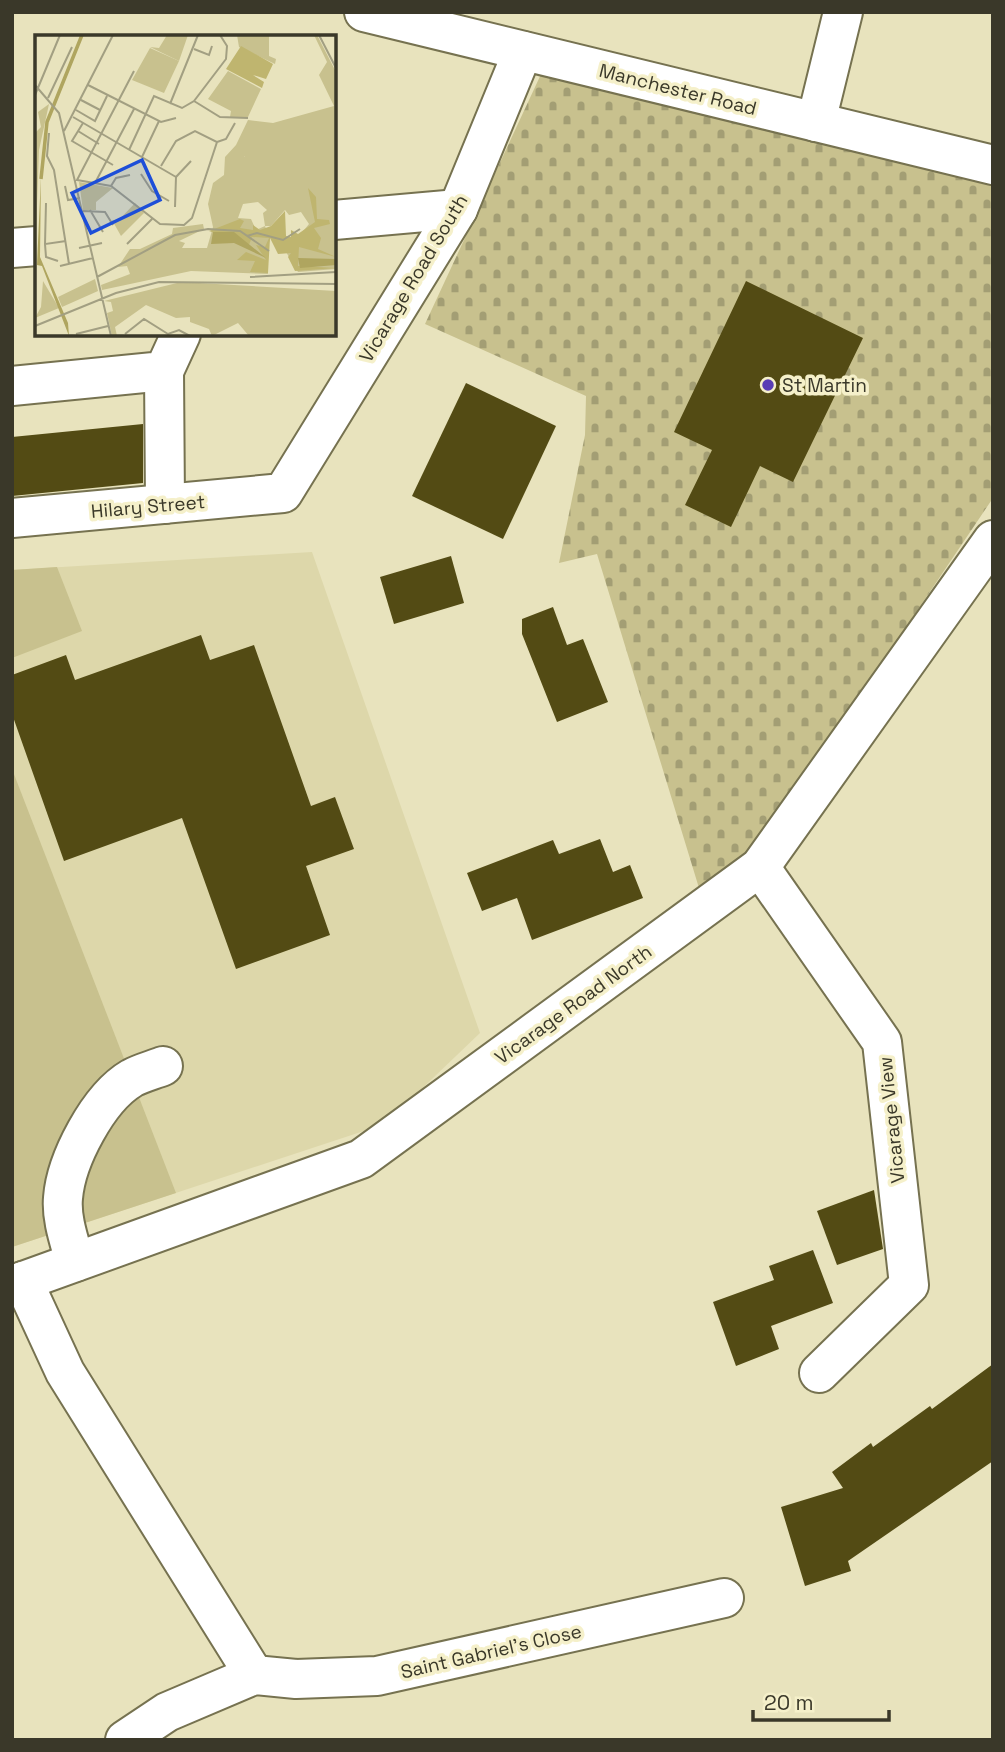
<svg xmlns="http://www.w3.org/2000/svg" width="1005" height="1752" viewBox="0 0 1005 1752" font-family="'Space Grotesk',sans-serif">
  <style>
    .built { fill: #ddd7aa }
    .cemetery { fill: url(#cemetery-stones) }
    .park { fill: #c8c18e }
    .building { fill: #534b14 }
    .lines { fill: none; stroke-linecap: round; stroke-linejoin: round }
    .minor-casing { stroke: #767250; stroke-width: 42 }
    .major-casing { stroke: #767250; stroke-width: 42 }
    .minor { stroke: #fff; stroke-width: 38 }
    .major { stroke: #fff; stroke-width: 38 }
    .poi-dot { fill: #593db5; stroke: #f5f0ca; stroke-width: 2.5 }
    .labels { text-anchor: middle; stroke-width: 7; stroke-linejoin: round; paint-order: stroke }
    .street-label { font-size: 19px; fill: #3a3829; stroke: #f5f0ca }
    .poi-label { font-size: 19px; fill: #3a3829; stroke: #f5f0ca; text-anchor: start }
    .inset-river { fill: none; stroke: #afa55f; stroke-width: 3.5 }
    .inset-road { fill: none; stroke: #a29f82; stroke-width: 2 }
    .view { fill: #1d4ed8; fill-opacity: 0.15; stroke: #1d4ed8; stroke-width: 3.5 }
    .inset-edge { fill: none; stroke: #3a3829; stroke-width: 3.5 }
  </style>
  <defs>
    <pattern id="cemetery-stones" width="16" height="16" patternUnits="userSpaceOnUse" patternTransform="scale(1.75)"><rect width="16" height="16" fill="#c8c18e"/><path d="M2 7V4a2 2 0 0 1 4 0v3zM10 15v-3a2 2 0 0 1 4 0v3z" fill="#a39e74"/></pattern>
  </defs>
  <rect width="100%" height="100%" fill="#e8e3bd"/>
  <!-- built -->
  <path class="built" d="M 312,552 L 480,1033 L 385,1124 L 12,1247 L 12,570 Z"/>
  <!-- cemetery -->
  <path class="cemetery" d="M 542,72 L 993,180 L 993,498 L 748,862 L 699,888 L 597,554 L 559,563 L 585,435 L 586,396 L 425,324 Z"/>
  <!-- park -->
  <g class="park">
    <path d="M 57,567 L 82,631 L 12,658 L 12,570 Z"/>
    <path d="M 12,769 L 176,1193 L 12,1247 Z"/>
  </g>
  <!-- building -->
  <g class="building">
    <path d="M 746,281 L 863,338 L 793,482 L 760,466 L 731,527 L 685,505 L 712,450 L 674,432 Z"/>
    <path d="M 466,383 L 556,426 L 503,539 L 412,496 Z"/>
    <path d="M 143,424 L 143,483 L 12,496 L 12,437 Z"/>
    <path d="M 451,556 L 464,603 L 394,624 L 380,577 Z"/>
    <path d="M 553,607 L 567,645 L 583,639 L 608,702 L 557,722 L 522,634 L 522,619 Z"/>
    <path d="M 201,635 L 210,660 L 254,645 L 311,806 L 335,797 L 354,849 L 306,866 L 330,935 L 236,969 L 182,818 L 64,861 L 12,714 L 12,675 L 66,655 L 75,680 Z"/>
    <path d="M 600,839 L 613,872 L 630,865 L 643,898 L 532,940 L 517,898 L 482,911 L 467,873 L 553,840 L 559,854 Z"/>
    <path d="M 874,1190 L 883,1249 L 837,1265 L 817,1211 Z"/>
    <path d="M 813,1250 L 833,1303 L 771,1326 L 779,1349 L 736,1366 L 713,1302 L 774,1280 L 769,1266 Z"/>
    <path d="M 993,1364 L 993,1461 L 848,1561 L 851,1571 L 805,1586 L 781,1507 L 843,1488 L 832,1472 L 871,1443 L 873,1447 L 930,1406 L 932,1409 Z"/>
  </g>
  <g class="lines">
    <!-- minor casing -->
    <g class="minor-casing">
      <g id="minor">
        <path d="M 816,122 L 843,12"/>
        <path d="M 334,220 L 458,209"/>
        <path d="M 12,248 L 37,246"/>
        <path d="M 164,371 L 165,504"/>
        <path d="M 12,386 L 164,371 L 181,334"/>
        <path d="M 12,518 L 283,493 L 458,209 L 523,51"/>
        <path d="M 760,867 L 882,1042 L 909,1285 L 819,1373"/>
        <path d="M 75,1262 C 70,1243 61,1219 63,1198 C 66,1160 98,1098 132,1078 C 141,1073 153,1070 163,1066"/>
        <path d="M 23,1281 L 65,1372 L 254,1675"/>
        <path d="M 12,1285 L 361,1159 L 760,867 L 993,540"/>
        <path d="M 125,1740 L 167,1712 L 254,1675 L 296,1679 L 377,1676 L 724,1598"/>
      </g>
    </g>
    <!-- major casing -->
    <g class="major-casing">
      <path id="major" d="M 364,12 L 993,165"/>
    </g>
    <!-- minor -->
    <use href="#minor" class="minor"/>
    <!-- major -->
    <use href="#major" class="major"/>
  </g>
  <!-- markers -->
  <circle class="poi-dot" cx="768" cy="385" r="7"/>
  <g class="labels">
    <!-- street labels -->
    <g class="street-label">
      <text transform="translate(678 89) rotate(14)" y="7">Manchester Road</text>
      <text transform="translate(413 278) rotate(-59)" y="7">Vicarage Road South</text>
      <text transform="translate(148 506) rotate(-5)" y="7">Hilary Street</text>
      <text transform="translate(573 1004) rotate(-36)" y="7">Vicarage Road North</text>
      <text transform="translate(891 1120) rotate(-96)" y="7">Vicarage View</text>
      <text transform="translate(491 1651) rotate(-13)" y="7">Saint Gabriel's Close</text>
    </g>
    <!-- poi labels -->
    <g class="poi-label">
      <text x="782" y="392">St Martin</text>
    </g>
  </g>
  <!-- overview -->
  <g transform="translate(35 35)">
    <rect width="301" height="301" fill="#e8e3bd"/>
    <path d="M 132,0 L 153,0 L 144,26 L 115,12 L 124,13 ZM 202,0 L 234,0 L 234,21 L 241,24 L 240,29 L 204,12 ZM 279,0 L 282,0 L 301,37 L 301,234 L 263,237 L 251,217 L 274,189 L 266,177 L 254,180 L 250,175 L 236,191 L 230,191 L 228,178 L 232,175 L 223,167 L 208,169 L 203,183 L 216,184 L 221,195 L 230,191 L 235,205 L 231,216 L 233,239 L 156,236 L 67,255 L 66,250 L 95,239 L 92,231 L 83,232 L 95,214 L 105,214 L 137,199 L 138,193 L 168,189 L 169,194 L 144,206 L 150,208 L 147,213 L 172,213 L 178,192 L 173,169 L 178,148 L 189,140 L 190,122 L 201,110 L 210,122 L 201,110 L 213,85 L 238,88 L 299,71 L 284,40 L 292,27 ZM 193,36 L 226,54 L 213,82 L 195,82 L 196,76 L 173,64 ZM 14,69 L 4,115 L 0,226 L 0,98 L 6,92 L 3,77 ZM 60,244 L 63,256 L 27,272 L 23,262 ZM 8,246 L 24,273 L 0,283 L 6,272 ZM 146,247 L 301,256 L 301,301 L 214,301 L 203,288 L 177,301 L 174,294 L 155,287 L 155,282 L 141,283 L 111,270 L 80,292 L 82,301 L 77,301 L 72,278 L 78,276 L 76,267 L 69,266 Z" fill="#c8c18e"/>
    <path d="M 206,11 L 238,29 L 231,44 L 218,40 L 229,47 L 227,53 L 191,34 ZM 273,153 L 281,162 L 282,184 L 294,185 L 295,189 L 279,193 L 286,203 L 283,214 L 301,222 L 264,212 L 263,231 L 301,233 L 260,236 L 253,222 L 256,218 L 243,219 L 235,203 L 233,238 L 215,237 L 220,226 L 202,225 L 211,217 L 231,225 L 221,210 L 230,212 L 234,203 L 217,202 L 214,210 L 174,196 L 205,184 L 209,186 L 205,193 L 218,195 L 218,190 L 225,195 L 236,191 L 250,176 L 251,201 L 256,202 L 256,195 L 263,199 L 280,187 Z" fill="#bfb56f"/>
    <path d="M 44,147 L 78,153 L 61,167 L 61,175 L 48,175 Z" fill="#c8c18e"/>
    <path d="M 115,13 L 144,26 L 129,58 L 97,45 ZM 100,168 L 109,178 L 86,201 L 77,185 L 83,186 Z" fill="#c8c18e"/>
    <path d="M 6,141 L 5,222 L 33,288 L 34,301 L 7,231 L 2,230 ZM 178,197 L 199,197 L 231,223 L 199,208 L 176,209 ZM 263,223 L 301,224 L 301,230 L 265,233 Z" fill="#afa55f"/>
    <path class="inset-river" d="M 6,144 L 12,87 L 47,0"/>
    <path class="inset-road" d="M 284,0 L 301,33M 159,14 L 174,20 L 177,11M 99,36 L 42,145 L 76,151 L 125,189 L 149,190 L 157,183 L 182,107 L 160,96 L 141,106 L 126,131M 0,50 L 24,78 L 76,301M 53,50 L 126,87 L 141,83M 0,60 L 25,0M 13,63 L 37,12M 46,65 L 65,75M 159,66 L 185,82 L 213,83M 135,69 L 163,0M 41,75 L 60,86 L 72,61M 38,82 L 141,142M 48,88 L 37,106 L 78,130M 29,96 L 78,0M 43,96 L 64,109M 14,98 L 12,121 L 19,135 L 34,229M 182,107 L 191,104 L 200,88M 94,115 L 119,61 L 147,73 L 159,66 L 191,24 L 192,11 L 185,0M 107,122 L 124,86M 106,139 L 117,156 L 134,166M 60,148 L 99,74M 30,151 L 33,165 L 45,163M 76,151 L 81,143 L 95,140M 140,172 L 141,142 L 156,126M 55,175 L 68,197M 48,176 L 70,177 L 78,190M 212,201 L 222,198 L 248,205 L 265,194M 10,209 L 11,168M 92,209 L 117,184M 44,213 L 67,208M 23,226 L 11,222 L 10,209 L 31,206M 25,231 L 58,223M 62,242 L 140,200 L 173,194 L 205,196 L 234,216M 215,242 L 301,237M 0,291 L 81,258 L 124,247 L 301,249M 41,299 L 73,291M 90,299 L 109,284 L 133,299 L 144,295 L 155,301"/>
    <path class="view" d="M 107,125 L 125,165 L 56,198 L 37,158 Z"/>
    <rect width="301" height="301" class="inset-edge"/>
  </g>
  <!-- border -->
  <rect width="1005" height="1752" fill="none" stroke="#3a3829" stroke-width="28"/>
  <!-- scale -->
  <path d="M753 1710v10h136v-10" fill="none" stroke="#3a3829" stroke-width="3.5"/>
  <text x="764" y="1710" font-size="21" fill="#3a3829" stroke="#f5f0ca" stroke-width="5" paint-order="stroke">20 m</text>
</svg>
